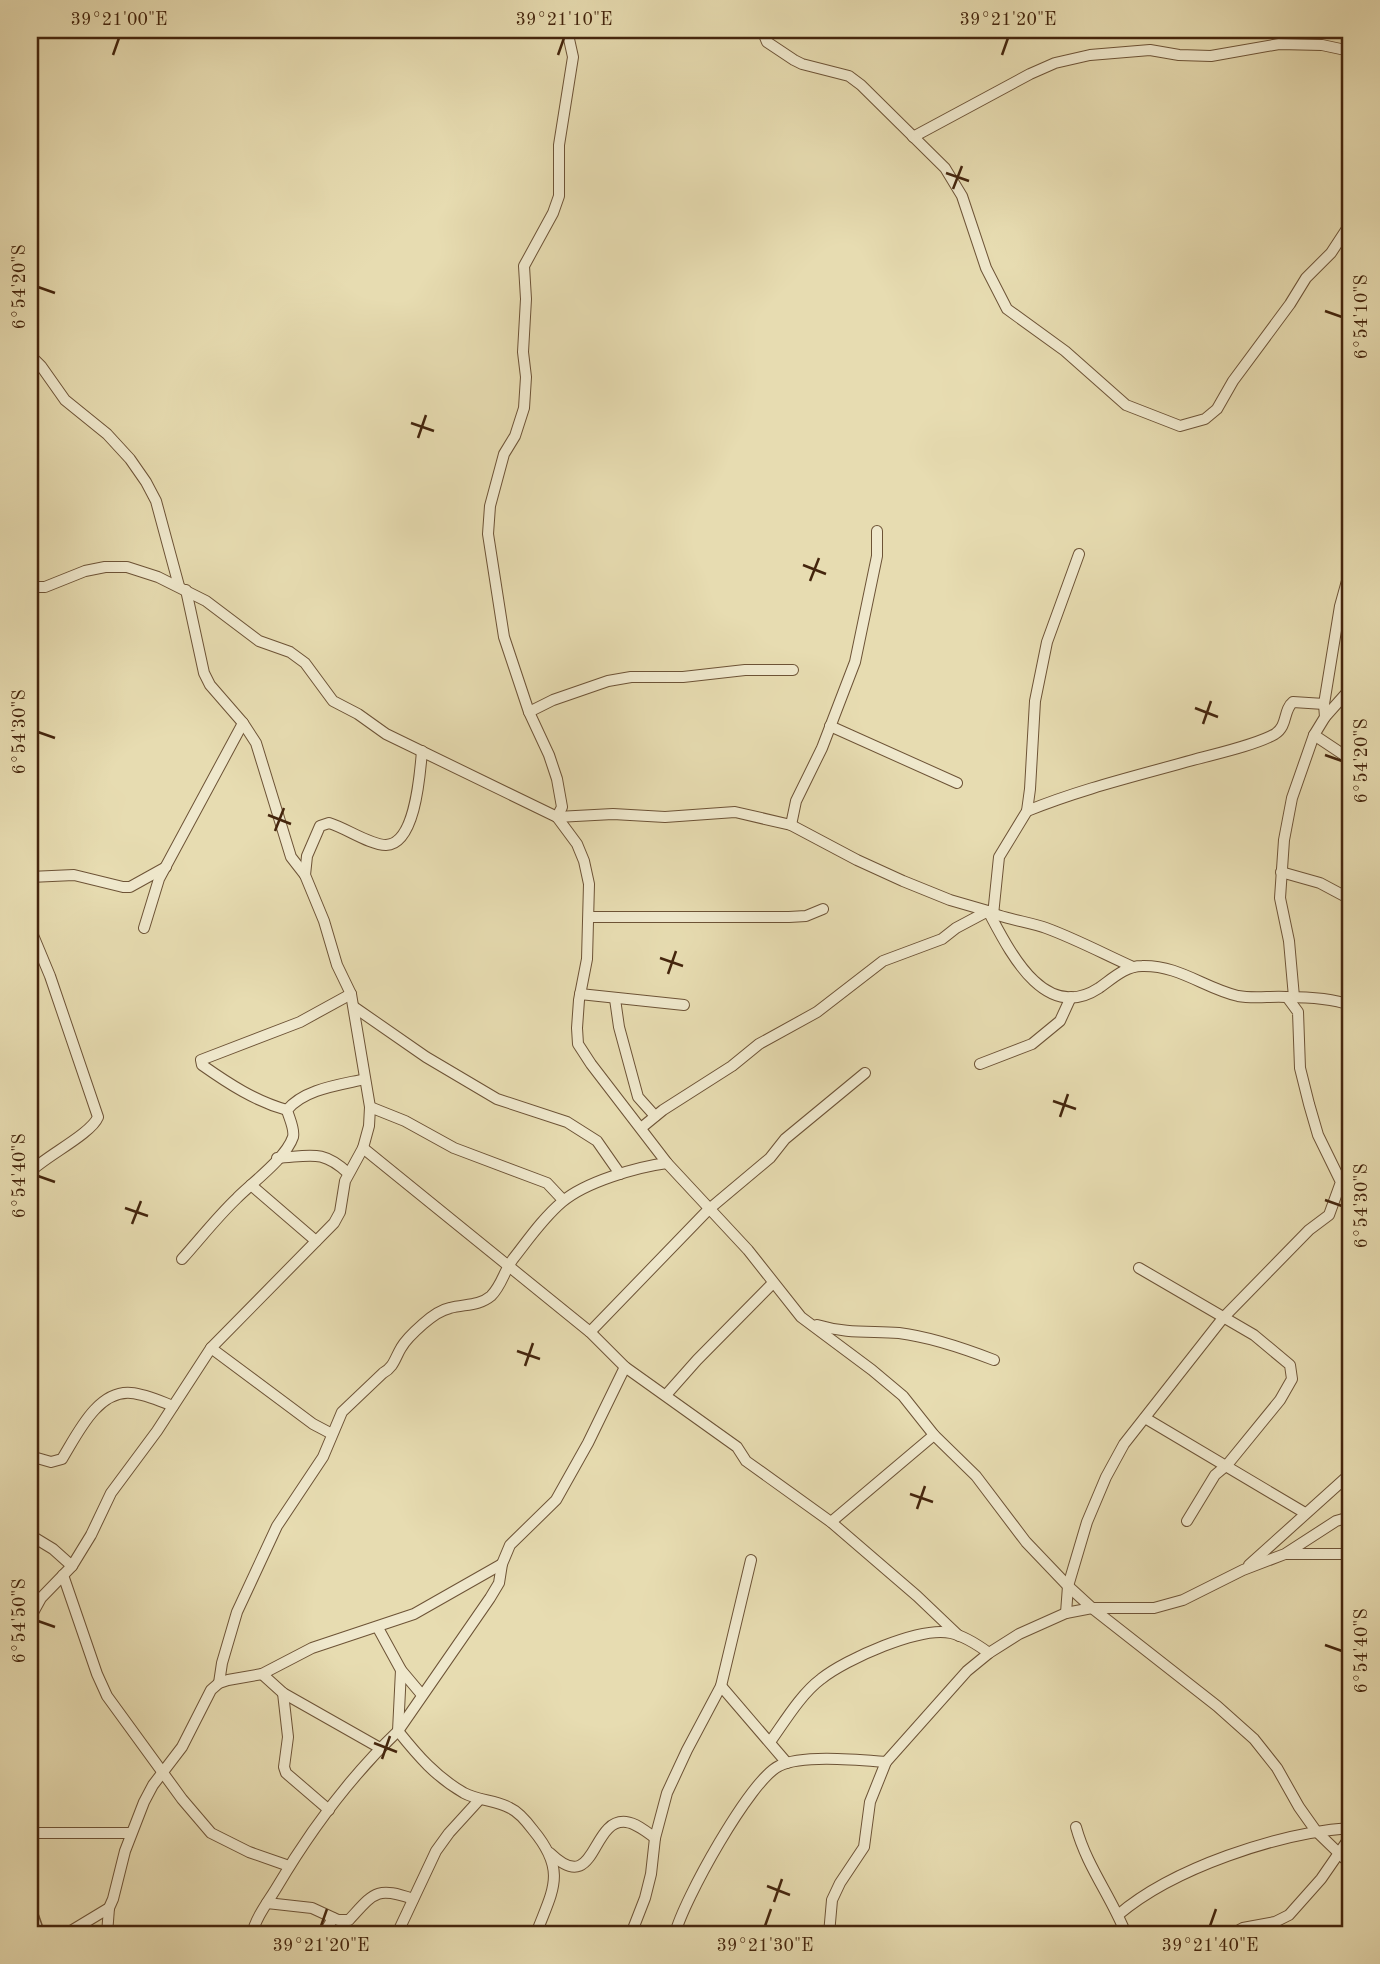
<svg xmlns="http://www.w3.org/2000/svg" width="1380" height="1964" viewBox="0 0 1380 1964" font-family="'Old Standard TT',serif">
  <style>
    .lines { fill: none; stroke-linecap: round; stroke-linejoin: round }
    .minor-casing { stroke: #6d5336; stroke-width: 12 }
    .tertiary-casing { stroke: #6d5336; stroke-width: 15 }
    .minor { stroke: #efe8cc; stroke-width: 10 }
    .tertiary { stroke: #efe8cc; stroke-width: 12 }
    .ticks { fill: none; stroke: #44250d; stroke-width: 2.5 }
    .neatline { fill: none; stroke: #44250d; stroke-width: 2.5 }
    .ticks-label { font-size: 18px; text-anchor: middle; fill: #44250d }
  </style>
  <rect width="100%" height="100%" fill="#e7dcb1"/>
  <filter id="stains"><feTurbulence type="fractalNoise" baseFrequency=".00286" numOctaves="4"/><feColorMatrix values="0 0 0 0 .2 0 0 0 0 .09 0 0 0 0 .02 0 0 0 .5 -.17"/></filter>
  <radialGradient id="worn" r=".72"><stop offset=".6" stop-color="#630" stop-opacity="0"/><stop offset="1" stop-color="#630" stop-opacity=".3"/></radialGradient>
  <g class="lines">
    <!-- minor casing -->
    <g class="minor-casing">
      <g id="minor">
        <path d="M 567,30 L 573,57 L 559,145 L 559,196 L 553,213 L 524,266 L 526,299 L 523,352 L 526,377 L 524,408 L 515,436 L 504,454 L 490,506 L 488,534 L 504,637 L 529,712 L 549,755 L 557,779 L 562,807 L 557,817 L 577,844 L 584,861 L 589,884 L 587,959 L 579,1000 L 577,1028 L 578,1044 L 591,1064 L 667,1163 L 748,1250 L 801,1317 L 872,1370 L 903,1396 L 934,1435 L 976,1476 L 1026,1542 L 1068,1586 L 1092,1608 L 1217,1706 L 1254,1739 L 1277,1768 L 1299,1807 L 1316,1831 L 1350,1864"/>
        <path d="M 762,30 L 767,42 L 794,60 L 802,64 L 849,76 L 861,85 L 945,168 L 962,196 L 986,268 L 1007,309 L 1065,351 L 1126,405 L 1180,426 L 1205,419 L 1217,409 L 1233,381 L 1290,304 L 1306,278 L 1331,253 L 1350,224"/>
        <path d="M 913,137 L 1030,74 L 1055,63 L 1090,55 L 1150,50 L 1179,55 L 1211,56 L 1279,44 L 1322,45 L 1350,51"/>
        <path d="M 30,355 L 41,366 L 65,400 L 107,434 L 130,459 L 146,482 L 156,501 L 179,586"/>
        <path d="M 30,587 L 45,587 L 85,571 L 105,567 L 127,567 L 158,577 L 206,601 L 259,641 L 290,652 L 305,663 L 333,701 L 358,714 L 386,734 L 557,817 L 613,814 L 665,817 L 735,812 L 791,825 L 857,860 L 903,881 L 950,900 L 988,911 C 1009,950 1044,1024 1099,988 C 1112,979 1125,966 1142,966 C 1179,965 1204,988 1238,996 C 1254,999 1270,996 1286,997 C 1307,997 1331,998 1350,1005"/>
        <path d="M 186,590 L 204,673 L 210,685 L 243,723 L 256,743 L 291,857 L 305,875"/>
        <path d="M 529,712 L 553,700 L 608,681 L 631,677 L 683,677 L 745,670 L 793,670"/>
        <path d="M 1325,717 L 1350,689"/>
        <path d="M 830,726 L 957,783"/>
        <path d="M 1314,735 L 1350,759"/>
        <path d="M 1027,811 C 1081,789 1136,776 1193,760 C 1215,754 1256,745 1275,734 C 1288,726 1283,710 1293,702 L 1324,704"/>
        <path d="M 791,825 L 796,801 L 822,748 L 855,662 L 877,556 L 877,531"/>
        <path d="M 1281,872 L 1320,883 L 1350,899"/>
        <path d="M 30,877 L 74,875 L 123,887 L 130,887 L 166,867"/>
        <path d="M 993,915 L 999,857 L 1027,811 L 1030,789 L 1035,701 L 1047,642 L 1079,554"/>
        <path d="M 589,917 L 789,917 L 806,916 L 823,909"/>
        <path d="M 30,928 L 50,976 L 98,1117 C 91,1134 46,1156 30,1172"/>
        <path d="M 144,928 L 159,879 L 243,723"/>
        <path d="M 580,994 L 684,1005"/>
        <path d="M 1294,997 L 1289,941 L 1280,898 L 1284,840 L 1292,798 L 1314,735 L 1325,717 L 1324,704 L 1340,606 L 1350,570"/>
        <path d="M 615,999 L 619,1027 L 638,1097 L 655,1116"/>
        <path d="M 354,1007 L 426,1057 L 497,1099 L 567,1122 L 597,1141 L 620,1174"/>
        <path d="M 980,1064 L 1032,1044 L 1060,1021 L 1071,997"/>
        <path d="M 370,1107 L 405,1121 L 454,1148 L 547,1183 L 563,1200"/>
        <path d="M 287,1110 C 255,1101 229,1084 202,1065 L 201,1060 L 300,1022 L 351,994"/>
        <path d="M 641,1128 L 663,1110 L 732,1066 L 759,1044 L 817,1012 L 883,961 L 942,939 L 956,928 L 988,911 C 996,917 1033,923 1046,928 C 1076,939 1104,954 1133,967"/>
        <path d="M 363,1148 L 590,1332 L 625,1367 L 737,1447 L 746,1461 L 831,1522 L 917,1596 L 959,1636"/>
        <path d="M 277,1158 C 311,1156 322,1149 348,1173"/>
        <path d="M 251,1185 L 316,1241"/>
        <path d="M 182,1259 C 200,1239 217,1217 237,1198 C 253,1182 286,1158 293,1137 C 295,1129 289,1118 287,1110 C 304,1089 339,1085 365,1079"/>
        <path d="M 1139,1268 L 1254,1335 L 1290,1365 L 1292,1379 L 1280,1400 L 1227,1465 L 1215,1475 L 1187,1521"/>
        <path d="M 817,1325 C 847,1334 869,1331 899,1333 C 931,1337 963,1348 994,1360"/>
        <path d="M 590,1332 L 708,1210 L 770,1158 L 785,1139 L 865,1073"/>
        <path d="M 211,1348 L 313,1424 L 332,1434"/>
        <path d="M 666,1395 L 697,1360 L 773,1283"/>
        <path d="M 1145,1418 L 1305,1513"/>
        <path d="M 30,1456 L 51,1462 L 62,1459 C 77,1435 97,1390 131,1393 C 145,1394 160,1401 173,1406"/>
        <path d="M 831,1522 L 934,1435"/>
        <path d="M 30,1535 L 53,1549 L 72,1566"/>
        <path d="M 1286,1554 L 1350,1554"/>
        <path d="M 1249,1565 L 1350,1474"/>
        <path d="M 63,1575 L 97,1674 L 107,1696 L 182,1799 L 211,1833 L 249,1852 L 289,1866"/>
        <path d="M 1066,1613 L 1068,1586 L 1087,1522 L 1106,1477 L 1124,1444 L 1223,1318 L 1309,1230 L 1329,1215 L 1341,1182 L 1318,1135 L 1309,1104 L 1300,1068 L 1298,1012 L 1287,997"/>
        <path d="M 30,1618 L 41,1598 L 72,1566 L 91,1535 L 111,1493 L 157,1431 L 211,1348 L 334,1223 L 340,1212 L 345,1181 L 363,1148 L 369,1126 L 370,1107 L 351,994 L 337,965 L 324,921 L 305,875 L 307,856 L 320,826 L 329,823 C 346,828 370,845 386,845 C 416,844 420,772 422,751"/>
        <path d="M 378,1628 L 401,1670 L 422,1695"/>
        <path d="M 401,1670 L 398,1731 C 418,1756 436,1777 464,1793 C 479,1801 496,1800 510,1808 C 519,1812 527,1822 533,1830 C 568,1872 552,1891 536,1934"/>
        <path d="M 262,1674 L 283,1693 L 380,1748"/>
        <path d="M 219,1683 L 222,1663 L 237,1612 L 277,1526 L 323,1457 L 342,1412 L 383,1373 C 394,1367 395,1358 401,1348 C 406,1339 415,1331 423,1324 C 431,1317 440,1310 450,1308 C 465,1304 479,1306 491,1296 C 502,1285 504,1271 513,1259 C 528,1240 543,1218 562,1202 C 585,1182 637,1167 667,1163"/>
        <path d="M 721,1686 L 787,1763"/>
        <path d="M 283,1693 L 288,1737 L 284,1767 L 286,1773 L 329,1810"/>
        <path d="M 770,1742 C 785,1721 801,1694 821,1679 C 846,1659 920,1626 951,1633 C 964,1636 978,1645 989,1653"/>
        <path d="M 1076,1827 C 1087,1867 1111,1896 1126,1934"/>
        <path d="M 30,1833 L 130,1833"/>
        <path d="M 550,1853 C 597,1898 590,1818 626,1822 C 636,1823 647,1832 655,1838"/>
        <path d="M 267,1903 L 312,1908 L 338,1920 L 349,1920 C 374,1893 376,1886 413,1899"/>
        <path d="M 1118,1915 C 1173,1868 1278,1833 1350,1828"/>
        <path d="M 66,1934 L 109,1908 L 113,1899 L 125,1851 L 144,1802 L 153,1785 L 182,1747 L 211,1690 L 219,1683 L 228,1680 L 262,1674 L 312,1648 L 414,1614 L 502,1564"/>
        <path d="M 107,1934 L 109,1908"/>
        <path d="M 252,1934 C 256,1917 268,1902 277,1887 C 310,1831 351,1776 398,1731 L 490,1598 L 499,1583 L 502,1564 L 510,1545 L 556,1500 L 588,1443 L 625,1367"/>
        <path d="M 324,1934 L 333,1918"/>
        <path d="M 397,1934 L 436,1851 L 449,1833 L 480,1799"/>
        <path d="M 631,1934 L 645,1898 L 651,1874 L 655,1838 L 667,1793 L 687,1750 L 721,1686 L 751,1560"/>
        <path d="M 675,1934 C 683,1901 750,1780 779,1766 C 802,1754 860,1760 886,1762"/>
        <path d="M 829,1934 L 832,1900 L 840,1883 L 864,1847 L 870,1802 L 886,1762 L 967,1671 L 989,1653 L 1019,1634 L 1066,1613 L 1092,1608 L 1154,1608 L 1183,1600 L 1243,1570 L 1285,1554 L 1336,1521 L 1350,1517"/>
        <path d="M 1232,1934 L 1243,1928 L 1275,1922 L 1289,1915 L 1321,1879 L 1350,1837"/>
      </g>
    </g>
    <!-- tertiary casing -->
    <g class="tertiary-casing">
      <path id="tertiary" d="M 30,1911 L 38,1934"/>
    </g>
    <!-- minor -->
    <use href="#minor" class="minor"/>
    <!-- tertiary -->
    <use href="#tertiary" class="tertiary"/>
  </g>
  <!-- ticks -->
  <path class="ticks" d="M 113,55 L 119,38M 558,55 L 564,38M 1002,55 L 1008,38M 946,173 L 969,181M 953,189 L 962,166M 38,287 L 55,293M 1325,311 L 1342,317M 411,423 L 434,431M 418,438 L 426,415M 803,565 L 826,574M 810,581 L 819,558M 1195,708 L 1218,717M 1203,724 L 1211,701M 38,732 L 55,738M 1325,755 L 1342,761M 268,815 L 291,824M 275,831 L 284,808M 660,958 L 683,966M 668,974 L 676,951M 1053,1101 L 1076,1109M 1060,1117 L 1068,1094M 38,1176 L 55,1182M 1325,1200 L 1342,1206M 125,1208 L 148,1216M 132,1224 L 141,1201M 517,1351 L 540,1359M 525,1366 L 533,1343M 910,1494 L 933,1502M 917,1509 L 925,1486M 38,1621 L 55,1627M 1325,1645 L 1342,1651M 374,1743 L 397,1752M 382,1759 L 390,1736M 767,1886 L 790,1895M 774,1902 L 782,1879M 321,1926 L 327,1909M 765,1926 L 771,1909M 1210,1926 L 1216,1909"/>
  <!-- margin -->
  <rect width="1380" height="1964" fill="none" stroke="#e7dcb1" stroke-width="77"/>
  <rect x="38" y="38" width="1304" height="1888" class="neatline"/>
  <g class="ticks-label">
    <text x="119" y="25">39°21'00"E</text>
    <text x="564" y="25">39°21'10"E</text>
    <text x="1008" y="25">39°21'20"E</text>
    <text transform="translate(19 287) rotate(-90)" y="6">6°54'20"S</text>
    <text transform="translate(1361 317) rotate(-90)" y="6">6°54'10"S</text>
    <text transform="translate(19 732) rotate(-90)" y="6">6°54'30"S</text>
    <text transform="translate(1361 761) rotate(-90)" y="6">6°54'20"S</text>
    <text transform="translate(19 1176) rotate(-90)" y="6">6°54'40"S</text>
    <text transform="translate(1361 1206) rotate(-90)" y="6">6°54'30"S</text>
    <text transform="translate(19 1621) rotate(-90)" y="6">6°54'50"S</text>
    <text transform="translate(1361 1651) rotate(-90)" y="6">6°54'40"S</text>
    <text x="321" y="1951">39°21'20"E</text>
    <text x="765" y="1951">39°21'30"E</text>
    <text x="1210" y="1951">39°21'40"E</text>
  </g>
  <rect width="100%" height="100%" filter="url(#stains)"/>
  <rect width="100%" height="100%" fill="url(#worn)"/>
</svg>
